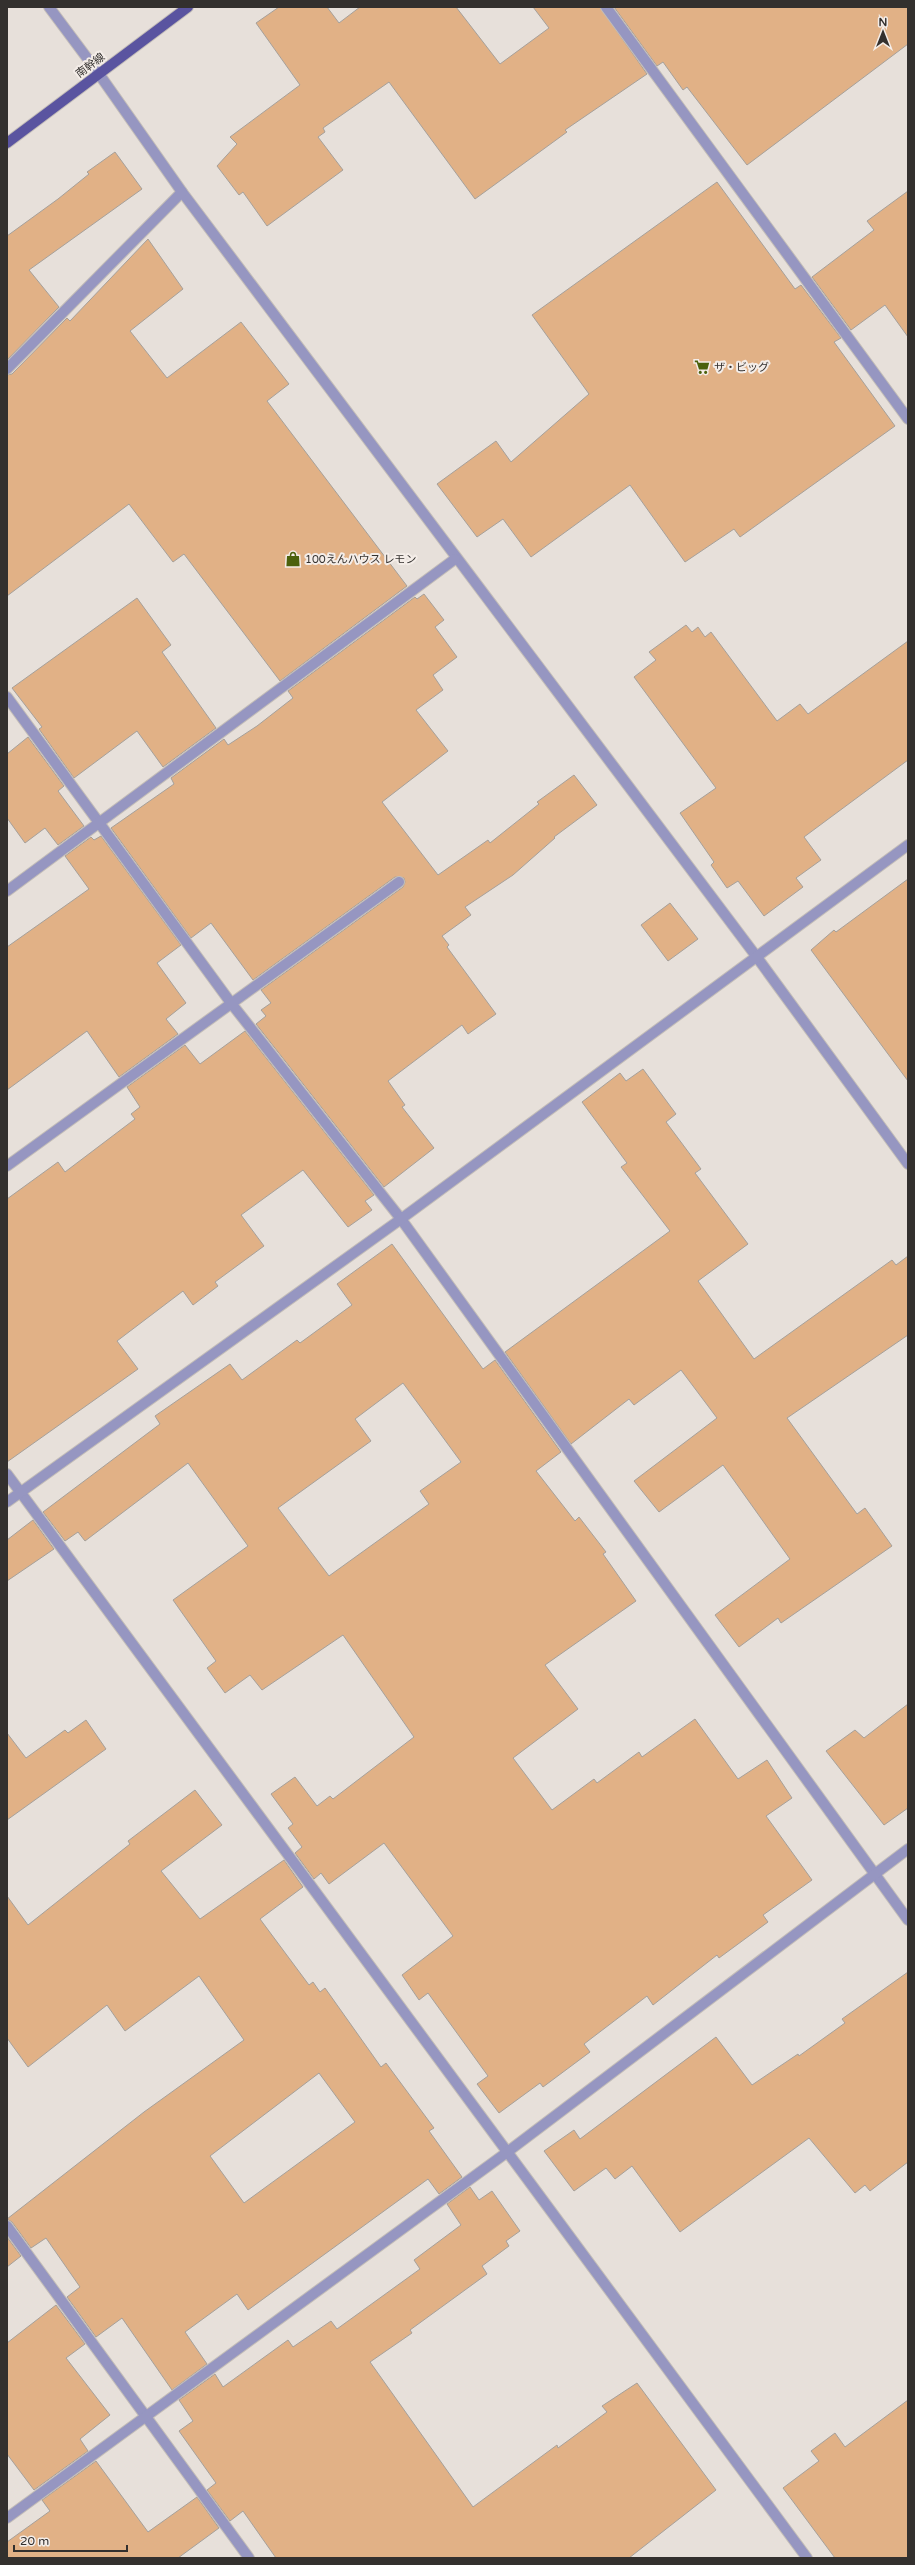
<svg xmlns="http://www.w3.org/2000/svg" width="915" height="2565" viewBox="0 0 915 2565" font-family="'Varela Round','Noto Sans JP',sans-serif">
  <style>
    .building { fill: #e1b186; stroke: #a6a09a; fill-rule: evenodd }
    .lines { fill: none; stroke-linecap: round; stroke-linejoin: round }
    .minor-casing { stroke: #c3bdb8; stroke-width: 12 }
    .major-casing { stroke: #c3bdb8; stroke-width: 12 }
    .minor { stroke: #9696c1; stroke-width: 10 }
    .major { stroke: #5a54a0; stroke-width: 10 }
    .labels { text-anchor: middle; stroke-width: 4; stroke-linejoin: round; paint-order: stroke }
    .street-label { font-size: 11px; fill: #33302e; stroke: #f4ede8 }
    .poi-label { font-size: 11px; fill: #33302e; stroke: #f4ede8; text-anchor: start }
  </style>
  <rect width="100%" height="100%" fill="#e7e0da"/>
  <!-- building -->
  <g class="building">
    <path d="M 279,7 L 327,7 L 339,23 L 360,7 L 456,7 L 500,64 L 549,28 L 533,7 L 600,7 L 647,74 L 565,130 L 567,132 L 475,199 L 389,82 L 323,128 L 325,132 L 318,137 L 343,170 L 267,226 L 243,192 L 239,195 L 217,166 L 237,144 L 230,137 L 300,85 L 256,23 Z"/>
    <path d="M 614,7 L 908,7 L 908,44 L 747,165 L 687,87 L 683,90 L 663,62 L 657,66 Z"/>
    <path d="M 115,152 L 142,189 L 29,270 L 59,307 L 7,360 L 7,236 L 58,199 L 89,174 L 87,172 Z"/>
    <path d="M 717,182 L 795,289 L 801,285 L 841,338 L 834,342 L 895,426 L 740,537 L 734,529 L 685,562 L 630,485 L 531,557 L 503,519 L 477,537 L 437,484 L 496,441 L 511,462 L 589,394 L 532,315 Z"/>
    <path d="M 908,191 L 908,337 L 885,305 L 851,330 L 812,277 L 874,230 L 867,221 Z"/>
    <path d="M 148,239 L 183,289 L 130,331 L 167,378 L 241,322 L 289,384 L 267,401 L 407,586 L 280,681 L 184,554 L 173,562 L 129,504 L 7,596 L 7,375 L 12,374 L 67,318 L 70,321 Z"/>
    <path d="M 424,594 L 444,620 L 435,627 L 457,657 L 433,675 L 443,690 L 416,710 L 448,751 L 382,802 L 438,875 L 488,840 L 490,843 L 539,804 L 537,802 L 574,775 L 597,805 L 554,837 L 555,838 L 513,875 L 465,907 L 471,915 L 442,936 L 449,945 L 447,947 L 496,1014 L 468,1034 L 462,1025 L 388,1081 L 405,1105 L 402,1107 L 434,1148 L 384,1187 L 256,1024 L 266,1016 L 261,1010 L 271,1003 L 261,990 L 403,887 L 405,882 L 404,878 L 395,877 L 253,980 L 211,923 L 191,938 L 111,828 L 174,784 L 171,778 L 224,739 L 228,745 L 257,726 L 293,698 L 288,691 L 415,597 L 417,599 Z"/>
    <path d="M 137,598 L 171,645 L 162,652 L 216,728 L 163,767 L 137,731 L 74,778 L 39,729 L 42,727 L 12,688 Z"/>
    <path d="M 686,625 L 692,632 L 698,627 L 705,637 L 711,632 L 777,721 L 800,704 L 808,714 L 908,641 L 908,760 L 804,837 L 821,860 L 796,878 L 803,887 L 764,916 L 738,881 L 727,888 L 711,865 L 714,862 L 680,813 L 716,788 L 634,677 L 656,660 L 649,652 Z"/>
    <path d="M 28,737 L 64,786 L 58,791 L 84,826 L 58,845 L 45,828 L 25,843 L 7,818 L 7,754 Z"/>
    <path d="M 101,836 L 181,945 L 157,963 L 186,1003 L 166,1019 L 178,1034 L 119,1077 L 87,1031 L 7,1090 L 7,947 L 89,889 L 65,856 L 91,837 L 94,840 Z"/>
    <path d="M 908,879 L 908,1081 L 811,950 L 834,930 L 836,932 Z"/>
    <path d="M 670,903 L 698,939 L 668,961 L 641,925 Z"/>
    <path d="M 245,1031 L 374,1195 L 365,1201 L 372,1210 L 348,1227 L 303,1170 L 241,1215 L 264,1246 L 215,1282 L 218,1286 L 193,1305 L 183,1291 L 117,1341 L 138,1369 L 7,1462 L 7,1199 L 58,1162 L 65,1172 L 135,1119 L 131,1114 L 140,1107 L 127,1087 L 185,1045 L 200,1064 Z"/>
    <path d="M 643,1069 L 676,1114 L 666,1122 L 701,1169 L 695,1173 L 748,1244 L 698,1281 L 754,1359 L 892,1260 L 896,1265 L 908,1256 L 908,1335 L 787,1418 L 857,1514 L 865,1508 L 892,1546 L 781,1623 L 778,1618 L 739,1647 L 715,1615 L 790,1559 L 723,1465 L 659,1512 L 634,1481 L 717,1418 L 681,1370 L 634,1405 L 629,1399 L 571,1444 L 505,1352 L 670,1231 L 621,1167 L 627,1163 L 582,1102 L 620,1073 L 626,1081 Z"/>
    <path d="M 392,1244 L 483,1369 L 495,1360 L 561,1452 L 536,1471 L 575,1521 L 579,1517 L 606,1552 L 603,1554 L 636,1601 L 545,1665 L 578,1709 L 513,1758 L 552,1810 L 594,1779 L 597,1783 L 639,1752 L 642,1757 L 695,1719 L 738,1779 L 767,1760 L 792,1798 L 766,1816 L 812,1880 L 763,1915 L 768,1922 L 719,1958 L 717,1955 L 653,2005 L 647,1996 L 584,2044 L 590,2052 L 543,2087 L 540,2083 L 499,2113 L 477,2084 L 488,2076 L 428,1993 L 419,2000 L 402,1975 L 453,1936 L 384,1843 L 329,1884 L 321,1873 L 314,1879 L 295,1853 L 302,1847 L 288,1828 L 293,1824 L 271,1794 L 295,1777 L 317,1806 L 330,1796 L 333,1799 L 414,1737 L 343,1635 L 262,1690 L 250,1675 L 225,1693 L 207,1668 L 216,1661 L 173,1600 L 248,1546 L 188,1463 L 85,1541 L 78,1532 L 65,1541 L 43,1512 L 160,1424 L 155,1416 L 230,1364 L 242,1380 L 297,1340 L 300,1343 L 352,1305 L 337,1284 ZM 403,1383 L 461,1462 L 420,1491 L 429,1504 L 329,1576 L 278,1508 L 371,1441 L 355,1419 Z"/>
    <path d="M 33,1520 L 54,1549 L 7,1581 L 7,1540 Z"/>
    <path d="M 908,1704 L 908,1808 L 884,1825 L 826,1751 L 855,1730 L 864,1738 Z"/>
    <path d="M 86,1720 L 106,1749 L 7,1820 L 7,1733 L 26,1758 L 65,1730 L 68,1733 Z"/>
    <path d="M 195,1790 L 222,1825 L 161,1871 L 200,1919 L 284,1860 L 303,1887 L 260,1919 L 309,1985 L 313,1982 L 320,1992 L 325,1988 L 381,2067 L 386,2063 L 434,2128 L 429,2131 L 462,2177 L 439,2194 L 428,2179 L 248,2310 L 237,2294 L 185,2332 L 207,2364 L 172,2390 L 122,2318 L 96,2337 L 67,2297 L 80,2287 L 46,2238 L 31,2248 L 12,2222 L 7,2219 L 144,2112 L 244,2040 L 199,1976 L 125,2031 L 107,2005 L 28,2067 L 7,2038 L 7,1896 L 28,1925 L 130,1844 L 128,1841 ZM 319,2073 L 355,2122 L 244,2203 L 210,2156 Z"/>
    <path d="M 908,1972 L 908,2162 L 870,2191 L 865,2185 L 855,2193 L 809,2138 L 680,2232 L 632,2166 L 615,2179 L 606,2168 L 574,2191 L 544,2151 L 574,2130 L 580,2139 L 716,2037 L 752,2085 L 798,2054 L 799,2056 L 845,2023 L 842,2019 Z"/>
    <path d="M 470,2187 L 479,2200 L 492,2191 L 520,2231 L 506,2241 L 509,2246 L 482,2266 L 487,2274 L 410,2330 L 412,2333 L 370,2362 L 473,2507 L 557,2445 L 558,2448 L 607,2412 L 602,2406 L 637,2383 L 716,2490 L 629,2558 L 276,2558 L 243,2511 L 230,2521 L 207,2490 L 216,2483 L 179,2431 L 193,2421 L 179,2400 L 215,2374 L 223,2387 L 288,2340 L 293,2347 L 331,2321 L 337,2329 L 420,2269 L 414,2260 L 461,2225 L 447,2204 Z"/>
    <path d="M 7,2237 L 21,2256 L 7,2267 Z"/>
    <path d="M 56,2305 L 85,2344 L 66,2358 L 110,2415 L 80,2439 L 88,2451 L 34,2490 L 7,2454 L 7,2343 Z"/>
    <path d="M 908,2400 L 908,2558 L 835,2558 L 783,2488 L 819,2461 L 811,2451 L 835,2433 L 845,2447 Z"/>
    <path d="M 96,2461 L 148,2532 L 197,2497 L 219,2528 L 178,2558 L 7,2558 L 7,2542 L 50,2511 L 42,2500 Z"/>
  </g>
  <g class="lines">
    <!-- minor casing -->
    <g class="minor-casing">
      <g id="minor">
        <path d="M 49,7 L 99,74 L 182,192 L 756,956 L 908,1164"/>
        <path d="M 606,7 L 908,419"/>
        <path d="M 7,369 L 182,192"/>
        <path d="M 7,697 L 231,1003 L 401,1219 L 908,1920"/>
        <path d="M 7,891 L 455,559"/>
        <path d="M 7,1166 L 399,882"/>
        <path d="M 7,1474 L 807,2558"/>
        <path d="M 7,1502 L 401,1219 L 908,845"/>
        <path d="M 7,2226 L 249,2558"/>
        <path d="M 7,2518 L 506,2153 L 908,1849"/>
      </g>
    </g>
    <!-- major casing -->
    <g class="major-casing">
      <path id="major" d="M 7,143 L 188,7"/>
    </g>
    <!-- minor -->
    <use href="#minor" class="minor"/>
    <!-- major -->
    <use href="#major" class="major"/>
  </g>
  <!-- icons -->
  <defs>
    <g id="supermarket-bare" transform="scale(1.2)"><path d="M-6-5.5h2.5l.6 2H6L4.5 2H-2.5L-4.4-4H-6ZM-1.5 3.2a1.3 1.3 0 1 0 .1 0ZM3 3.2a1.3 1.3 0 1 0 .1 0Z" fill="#4b610c" stroke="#f4ede8" stroke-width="2.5" paint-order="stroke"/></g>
    <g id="shop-bare" transform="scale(1.2)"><path d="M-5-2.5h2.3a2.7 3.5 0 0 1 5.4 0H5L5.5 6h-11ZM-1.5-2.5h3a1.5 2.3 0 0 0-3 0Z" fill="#4b610c" stroke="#f4ede8" stroke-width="2.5" paint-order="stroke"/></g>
  </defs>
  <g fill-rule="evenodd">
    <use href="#supermarket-bare" x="702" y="367"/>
    <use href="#shop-bare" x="293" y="559"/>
  </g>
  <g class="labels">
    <!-- street labels -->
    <g class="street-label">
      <text transform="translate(90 65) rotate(-37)" y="4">南幹線</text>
    </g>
    <!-- poi labels -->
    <g class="poi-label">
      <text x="714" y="371">ザ・ビッグ</text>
      <text x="305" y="563">100えんハウス レモン</text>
    </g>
  </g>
  <!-- border -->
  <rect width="915" height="2565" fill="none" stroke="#33302e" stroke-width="16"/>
  <!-- north arrow -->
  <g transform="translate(883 32)" stroke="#f4ede8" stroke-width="3" paint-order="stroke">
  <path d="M0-3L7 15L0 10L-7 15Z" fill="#33302e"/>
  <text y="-6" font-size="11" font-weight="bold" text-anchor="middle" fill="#33302e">N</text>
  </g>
  <!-- scale -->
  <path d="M14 2545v6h113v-6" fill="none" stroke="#33302e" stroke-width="2"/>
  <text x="20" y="2545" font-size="12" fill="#33302e" stroke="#f4ede8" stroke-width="3" paint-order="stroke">20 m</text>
</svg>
